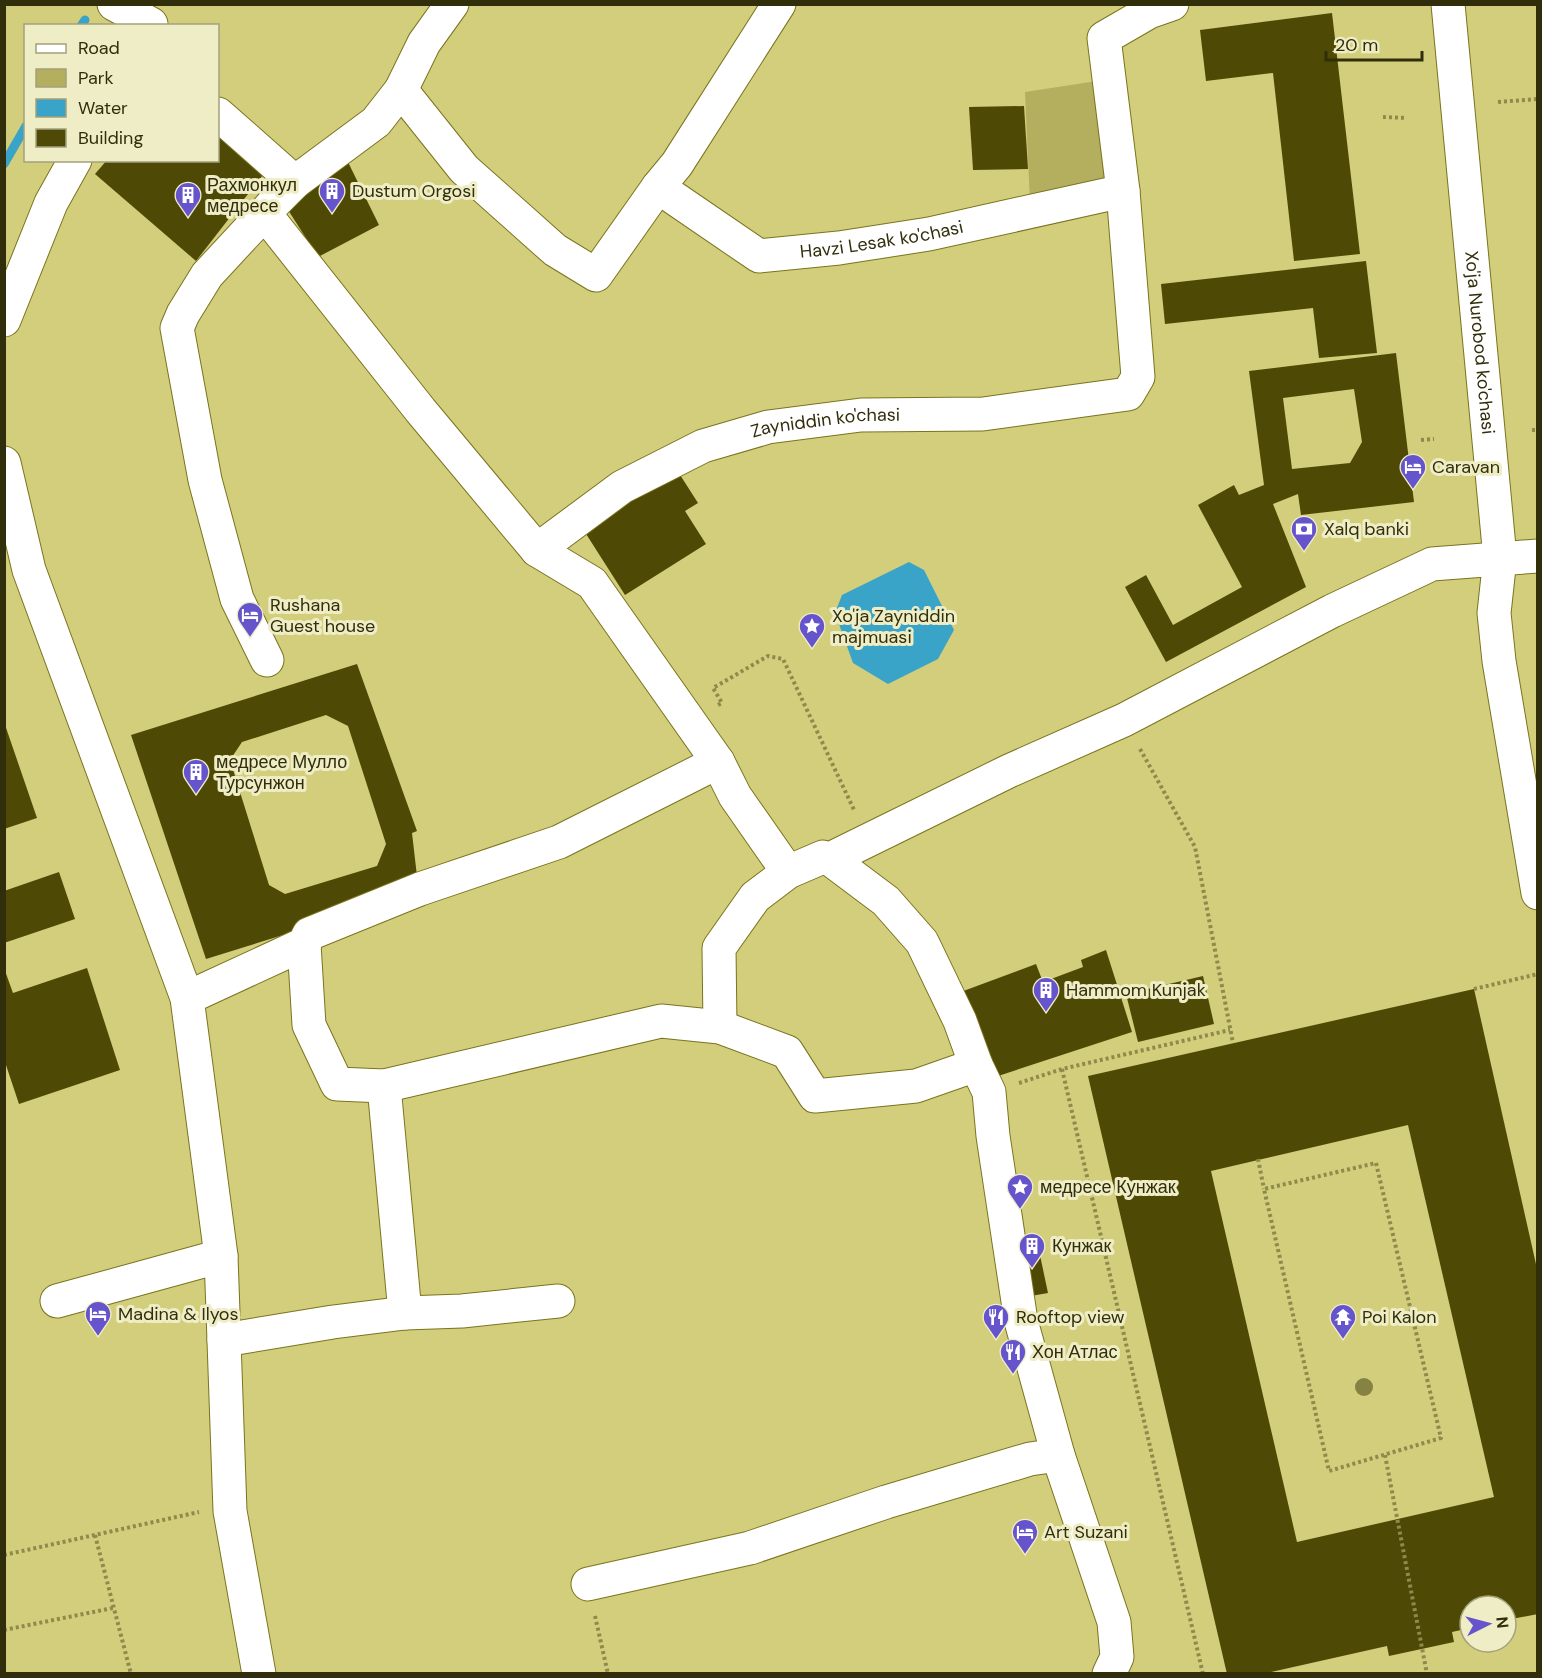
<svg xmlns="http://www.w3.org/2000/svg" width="1542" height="1678" viewBox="0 0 1542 1678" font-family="'DM Sans',sans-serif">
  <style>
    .green { fill: #b4ae5f }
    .water { fill: #39a3c8 }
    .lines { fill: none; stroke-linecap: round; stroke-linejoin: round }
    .stream { stroke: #39a3c8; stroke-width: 9 }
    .building { fill: #4e4905; fill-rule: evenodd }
    .minor-casing { stroke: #7a741e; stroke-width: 35 }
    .path { stroke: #8e8a4c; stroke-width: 4; stroke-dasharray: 3 3; stroke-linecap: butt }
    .minor { stroke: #fff; stroke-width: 33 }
    .tree { fill: #868243 }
    .labels { text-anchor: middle; stroke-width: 6; stroke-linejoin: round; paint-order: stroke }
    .poi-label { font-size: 18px; fill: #312e0b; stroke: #efedc5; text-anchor: start }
    .street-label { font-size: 18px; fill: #312e0b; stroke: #efedc5 }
  </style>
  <rect width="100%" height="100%" fill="#d3ce7c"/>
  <!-- green -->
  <path class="green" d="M 1097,81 L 1107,185 L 1030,203 L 1025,92 Z"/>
  <!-- water -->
  <path class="water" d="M 909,562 L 924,570 L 954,630 L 938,659 L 888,684 L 853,663 L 835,613 L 842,595 Z"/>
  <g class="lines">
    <!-- stream -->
    <g class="stream">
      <path d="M 81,26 L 85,20"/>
      <path d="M 4,164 L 26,126"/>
    </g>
  </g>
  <!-- building -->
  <g class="building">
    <path d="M 1332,13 L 1360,254 L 1294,261 L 1273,73 L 1206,81 L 1200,30 Z"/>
    <path d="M 1024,106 L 1028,169 L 973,170 L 969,107 Z"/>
    <path d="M 218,133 L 266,171 L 196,261 L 95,174 L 107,160 L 218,160 Z"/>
    <path d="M 344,154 L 379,225 L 318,257 L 283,202 Z"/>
    <path d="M 1366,261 L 1377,353 L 1319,358 L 1313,308 L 1165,324 L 1161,284 Z"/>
    <path d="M 1396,353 L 1414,502 L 1301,515 L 1298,494 L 1273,504 L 1306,587 L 1166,662 L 1125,587 L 1146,575 L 1173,625 L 1242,587 L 1198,505 L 1234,485 L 1239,495 L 1264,485 L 1249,371 ZM 1354,389 L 1362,442 L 1350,463 L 1292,469 L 1283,398 Z"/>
    <path d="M 675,467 L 698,503 L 685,511 L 706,544 L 625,595 L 581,526 Z"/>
    <path d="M 357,664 L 417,831 L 412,833 L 418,885 L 297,922 L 299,930 L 206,959 L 131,735 ZM 326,715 L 348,726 L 386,844 L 377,866 L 285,894 L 269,885 L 230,760 L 242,742 Z"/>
    <path d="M 4,722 L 37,818 L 4,829 Z"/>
    <path d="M 59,872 L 75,919 L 4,943 L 4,891 Z"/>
    <path d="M 1106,950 L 1132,1032 L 992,1078 L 958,993 L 1036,964 L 1043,982 L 1083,967 L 1081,960 Z"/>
    <path d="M 4,968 L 13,993 L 87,968 L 120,1070 L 19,1104 L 4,1059 Z"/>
    <path d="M 1203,976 L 1214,1024 L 1138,1042 L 1126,994 Z"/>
    <path d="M 1474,989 L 1538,1273 L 1538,1614 L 1506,1620 L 1506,1606 L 1470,1606 L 1470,1628 L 1452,1632 L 1454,1642 L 1389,1656 L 1387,1646 L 1262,1674 L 1227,1674 L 1088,1076 ZM 1408,1125 L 1494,1497 L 1297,1542 L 1211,1171 Z"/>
    <path d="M 1037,1241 L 1048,1293 L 1025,1297 L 1017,1245 Z"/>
  </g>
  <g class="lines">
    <!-- minor casing -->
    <g class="minor-casing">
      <g id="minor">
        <path d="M 114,4 L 151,24"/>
        <path id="s1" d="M 1448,4 L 1500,558 L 1494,613 L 1499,661 L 1538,893"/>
        <path d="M 401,90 L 424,43 L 452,4"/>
        <path d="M 218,114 L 295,182"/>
        <path id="s2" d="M 658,187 L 759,256 L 839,248 L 929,234 L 1123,191"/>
        <path d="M 265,214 L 421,411 L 537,550 L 592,583 L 718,762 L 735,796 L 788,872"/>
        <path d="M 4,320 L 51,203 L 75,160"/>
        <path d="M 4,463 L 29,570 L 187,998 L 221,1256 L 230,1511 L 259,1674"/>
        <path id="s3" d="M 537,550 L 622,487 L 703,446 L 768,427 L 861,415 L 983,414 L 1128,394 L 1138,377 L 1123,191 L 1104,38 L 1149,12 L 1172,4"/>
        <path d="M 267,660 L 237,599 L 205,480 L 177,328 L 183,314 L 207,275 L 272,205 L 295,182 L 376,122 L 401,90 L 464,169 L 555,250 L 596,275 L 658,187 L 677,164 L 779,4"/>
        <path d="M 830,859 L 886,901 L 922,942 L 960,1021 L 976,1065 L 989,1092 L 993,1136 L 1021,1321 L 1058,1455 L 1114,1622 L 1117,1657 L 1109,1674"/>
        <path d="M 304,944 L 309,1025 L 337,1084 L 384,1086 L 661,1021 L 720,1027 L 787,1052 L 815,1096 L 916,1086 L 976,1065"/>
        <path d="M 187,998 L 304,944 L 309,934 L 420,889 L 559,842 L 718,762"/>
        <path d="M 720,1027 L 719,948 L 755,897 L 788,872 L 823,857 L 830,859 L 1009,771 L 1124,720 L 1332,611 L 1432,564 L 1538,556"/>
        <path d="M 384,1086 L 405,1313"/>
        <path d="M 57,1301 L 221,1256"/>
        <path d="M 224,1340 L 333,1322 L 405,1313 L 462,1311 L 558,1301"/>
        <path d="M 588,1584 L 750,1548 L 886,1502 L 1030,1459 L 1058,1455"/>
      </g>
    </g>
    <!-- path -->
    <g class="path">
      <path d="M 1498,102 L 1538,99"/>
      <path d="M 1383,117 L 1407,118"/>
      <path d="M 1532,430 L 1538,430"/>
      <path d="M 1421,440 L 1434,439"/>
      <path d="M 718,705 L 722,703 L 713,688 L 768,656 L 783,659 L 855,812"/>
      <path d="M 1140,749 L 1195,847 L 1233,1043"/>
      <path d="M 1474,989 L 1538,974"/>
      <path d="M 1062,1069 L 1203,1674"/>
      <path d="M 1019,1083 L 1062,1069 L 1230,1030"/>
      <path d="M 1258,1159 L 1264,1189"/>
      <path d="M 1376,1163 L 1441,1438 L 1329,1471 L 1264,1189 Z"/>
      <path d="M 1385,1455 L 1427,1674"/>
      <path d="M 95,1535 L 131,1674"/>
      <path d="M 4,1555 L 199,1512"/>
      <path d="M 595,1616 L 608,1674"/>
      <path d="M 4,1630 L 113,1608"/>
    </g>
    <!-- minor -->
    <use href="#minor" class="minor"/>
  </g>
  <!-- trees -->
  <circle class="tree" cx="1364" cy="1387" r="9"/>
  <!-- icons -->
  <defs>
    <g id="building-pin" transform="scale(1.35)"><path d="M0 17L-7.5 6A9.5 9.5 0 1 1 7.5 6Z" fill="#6654cd" stroke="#efedc5"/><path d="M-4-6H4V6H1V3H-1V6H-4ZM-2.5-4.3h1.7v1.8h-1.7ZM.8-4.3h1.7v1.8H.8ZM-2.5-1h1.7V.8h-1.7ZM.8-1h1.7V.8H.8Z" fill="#fff"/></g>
    <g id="hotel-pin" transform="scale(1.35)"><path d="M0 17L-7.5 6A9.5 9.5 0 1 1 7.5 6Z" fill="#6654cd" stroke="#efedc5"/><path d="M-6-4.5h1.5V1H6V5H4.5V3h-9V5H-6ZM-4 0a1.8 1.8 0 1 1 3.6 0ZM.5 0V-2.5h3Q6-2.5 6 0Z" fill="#fff"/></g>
    <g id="bank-pin" transform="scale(1.35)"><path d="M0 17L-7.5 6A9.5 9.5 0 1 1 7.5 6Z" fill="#6654cd" stroke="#efedc5"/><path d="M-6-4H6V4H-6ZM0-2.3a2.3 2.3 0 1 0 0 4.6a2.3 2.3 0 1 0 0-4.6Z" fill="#fff"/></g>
    <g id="sight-pin" transform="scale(1.35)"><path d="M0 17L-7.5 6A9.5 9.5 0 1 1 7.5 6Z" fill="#6654cd" stroke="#efedc5"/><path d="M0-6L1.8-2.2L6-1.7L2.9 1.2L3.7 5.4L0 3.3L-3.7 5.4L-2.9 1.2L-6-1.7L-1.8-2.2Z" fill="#fff"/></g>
    <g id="restaurant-pin" transform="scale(1.35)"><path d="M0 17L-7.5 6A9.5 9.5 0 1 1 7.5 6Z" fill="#6654cd" stroke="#efedc5"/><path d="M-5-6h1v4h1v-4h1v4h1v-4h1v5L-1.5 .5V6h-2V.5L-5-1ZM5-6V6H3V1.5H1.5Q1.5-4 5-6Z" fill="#fff"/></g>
    <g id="temple-pin" transform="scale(1.35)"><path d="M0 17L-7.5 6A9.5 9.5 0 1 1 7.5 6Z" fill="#6654cd" stroke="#efedc5"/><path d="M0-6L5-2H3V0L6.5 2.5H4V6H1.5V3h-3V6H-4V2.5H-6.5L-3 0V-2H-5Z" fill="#fff"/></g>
  </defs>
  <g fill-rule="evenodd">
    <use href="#building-pin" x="332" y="191"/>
    <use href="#building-pin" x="188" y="195"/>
    <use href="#hotel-pin" x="1413" y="467"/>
    <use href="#bank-pin" x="1304" y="529"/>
    <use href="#hotel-pin" x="250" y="615"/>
    <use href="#sight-pin" x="812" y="626"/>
    <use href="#building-pin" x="196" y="772"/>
    <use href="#building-pin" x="1046" y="990"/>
    <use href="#sight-pin" x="1020" y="1187"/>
    <use href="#building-pin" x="1032" y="1246"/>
    <use href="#hotel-pin" x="98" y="1314"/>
    <use href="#restaurant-pin" x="996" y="1317"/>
    <use href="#temple-pin" x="1343" y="1317"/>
    <use href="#restaurant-pin" x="1013" y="1352"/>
    <use href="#hotel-pin" x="1025" y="1532"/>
  </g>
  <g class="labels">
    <!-- poi labels -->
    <g class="poi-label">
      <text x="207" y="191">Рахмонкул<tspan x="207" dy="21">медресе</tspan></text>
      <text x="352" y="197">Dustum Orgosi</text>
      <text x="1432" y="473">Caravan</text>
      <text x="1324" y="535">Xalq banki</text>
      <text x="270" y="611">Rushana<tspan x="270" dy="21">Guest house</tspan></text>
      <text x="832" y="622">Xo'ja Zayniddin<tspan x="832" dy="21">majmuasi</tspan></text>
      <text x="216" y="768">медресе Мулло<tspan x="216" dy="21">Турсунжон</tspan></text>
      <text x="1066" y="996">Hammom Kunjak</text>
      <text x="1040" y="1193">медресе Кунжак</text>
      <text x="1052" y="1252">Кунжак</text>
      <text x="118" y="1320">Madina &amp; Ilyos</text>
      <text x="1016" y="1323">Rooftop view</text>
      <text x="1362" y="1323">Poi Kalon</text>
      <text x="1032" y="1358">Хон Атлас</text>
      <text x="1044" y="1538">Art Suzani</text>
    </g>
    <!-- street labels -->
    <g class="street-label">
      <text dy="6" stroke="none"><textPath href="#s2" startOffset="246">Havzi Lesak ko'chasi</textPath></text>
      <text dy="6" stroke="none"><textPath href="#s1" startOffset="340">Xo'ja Nurobod ko'chasi</textPath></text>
      <text dy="6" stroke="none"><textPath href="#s3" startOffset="322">Zayniddin ko'chasi</textPath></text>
    </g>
  </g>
  <!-- border -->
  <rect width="1542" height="1678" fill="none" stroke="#312e0b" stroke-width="12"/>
  <!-- legend -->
  <rect x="24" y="24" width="195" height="138" fill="#efedc5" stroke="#a3a17b" stroke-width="1.5"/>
  <rect x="36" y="44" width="30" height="9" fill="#ffffff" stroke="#a3a17b" stroke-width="1.5"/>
  <text x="78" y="54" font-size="18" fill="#312e0b">Road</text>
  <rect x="36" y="69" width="30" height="18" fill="#b4ae5f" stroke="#a3a17b" stroke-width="1.5"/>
  <text x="78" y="84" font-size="18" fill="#312e0b">Park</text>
  <rect x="36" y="99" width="30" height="18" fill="#39a3c8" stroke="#a3a17b" stroke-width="1.5"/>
  <text x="78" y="114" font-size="18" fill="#312e0b">Water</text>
  <rect x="36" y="129" width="30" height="18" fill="#4e4905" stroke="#a3a17b" stroke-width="1.5"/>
  <text x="78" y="144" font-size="18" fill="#312e0b">Building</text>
  <!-- north arrow -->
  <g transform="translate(1488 1624) rotate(84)"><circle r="28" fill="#efedc5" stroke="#a3a17b" stroke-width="1.5"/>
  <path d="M0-4.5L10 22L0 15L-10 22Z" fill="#6654cd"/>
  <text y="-9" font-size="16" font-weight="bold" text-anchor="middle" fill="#312e0b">N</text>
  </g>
  <!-- scale -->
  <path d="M1326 51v9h96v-9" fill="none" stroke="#312e0b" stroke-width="3"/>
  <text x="1335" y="51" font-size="18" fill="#312e0b" stroke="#efedc5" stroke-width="4.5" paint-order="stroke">20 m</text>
</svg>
